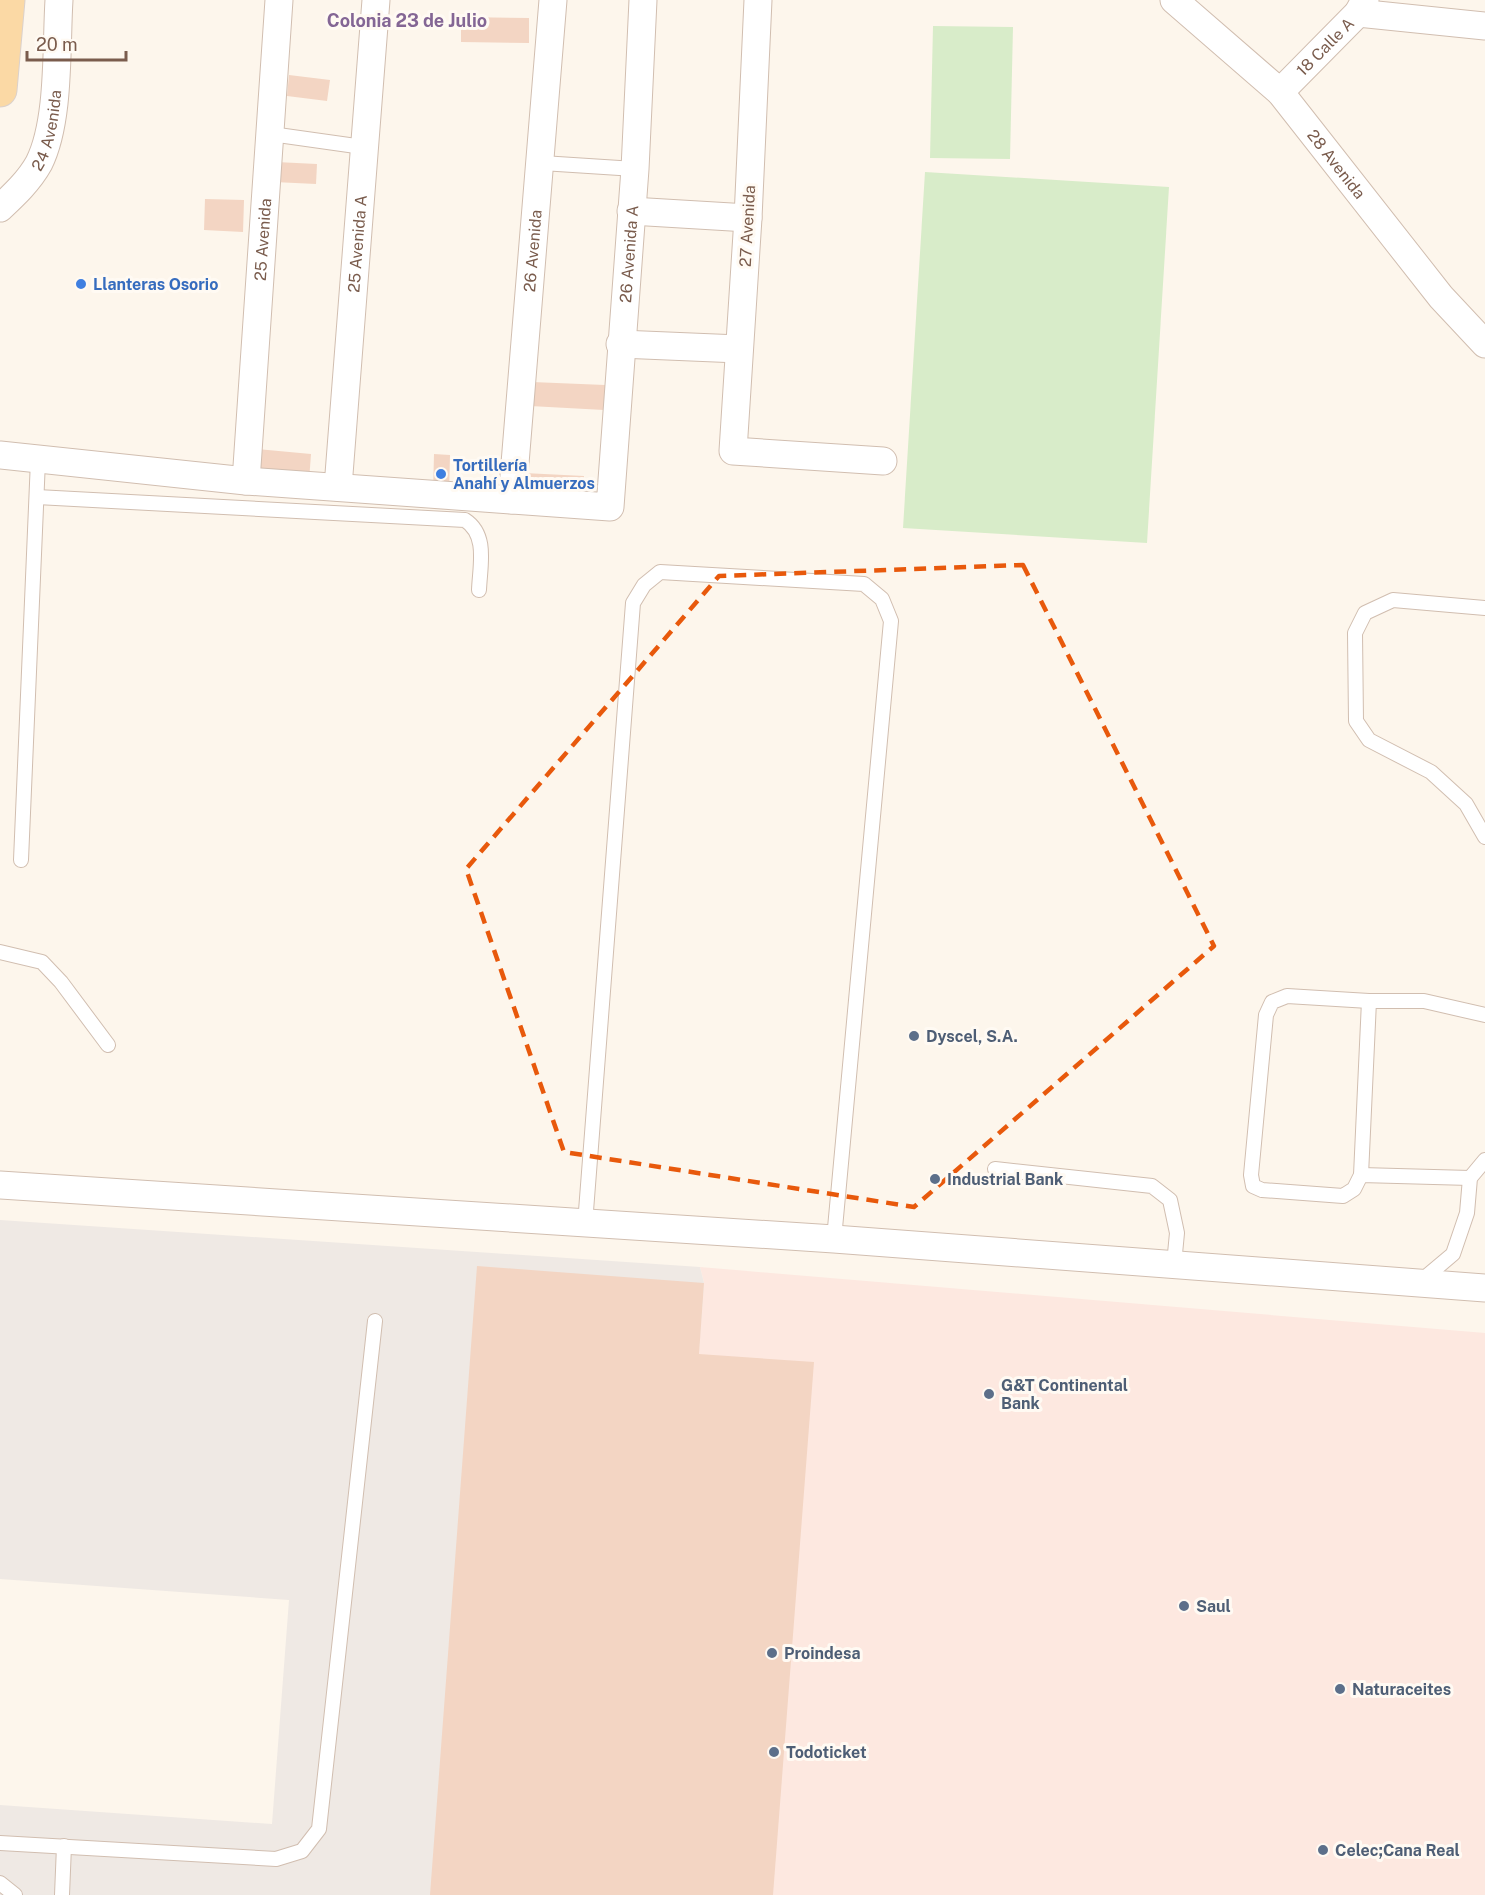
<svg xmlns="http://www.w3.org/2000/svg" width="1485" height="1895" viewBox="0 0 1485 1895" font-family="'Public Sans',sans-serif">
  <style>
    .commercial { fill: #fde8e0 }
    .industrial { fill: #efe9e4 }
    .green { fill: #d8ecc9 }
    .building { fill: #f3d5c3 }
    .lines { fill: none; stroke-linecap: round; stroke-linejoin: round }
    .service-casing { stroke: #d1beb0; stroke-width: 16 }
    .minor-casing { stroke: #d1beb0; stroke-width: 29 }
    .primary-casing { stroke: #dad1cd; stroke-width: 35 }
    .service { stroke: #fff; stroke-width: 14 }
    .minor { stroke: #fff; stroke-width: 27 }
    .primary { stroke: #fbd9a5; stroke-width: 33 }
    .marked { fill: none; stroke: #e8590c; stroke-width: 4.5; stroke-dasharray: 12 8; stroke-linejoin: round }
    .shop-dot { fill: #3f7fe0; stroke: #fffaf3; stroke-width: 2 }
    .service-dot { fill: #5c6f8a; stroke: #fffaf3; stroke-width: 2 }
    .labels { text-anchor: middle; stroke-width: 6; stroke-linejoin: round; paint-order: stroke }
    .street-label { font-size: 16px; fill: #7a5c4d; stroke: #fffaf3 }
    .shop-label { font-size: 16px; font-weight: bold; fill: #366cbe; stroke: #fffaf3; text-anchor: start }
    .service-label { font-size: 16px; font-weight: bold; fill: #4e5e75; stroke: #fffaf3; text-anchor: start }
    .neighbourhood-label { font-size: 18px; font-weight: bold; fill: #846695; stroke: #fffaf3 }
  </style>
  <rect width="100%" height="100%" fill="#fdf6ec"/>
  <!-- commercial -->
  <path class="commercial" d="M 700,1267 L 1485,1333 L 1485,1895 L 658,1895 L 704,1283 Z"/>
  <!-- industrial -->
  <path class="industrial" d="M 0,1220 L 700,1267 L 704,1283 L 658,1895 L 0,1895 L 0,1805 L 272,1824 L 289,1600 L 0,1579 Z"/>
  <!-- green -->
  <g class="green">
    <path d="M 933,26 L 1013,27 L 1010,159 L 930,158 Z"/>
    <path d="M 925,172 L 1169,187 L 1147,543 L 903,528 Z"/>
  </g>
  <!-- building -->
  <g class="building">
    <path d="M 461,17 L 529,18 L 529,43 L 461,42 Z"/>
    <path d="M 289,75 L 330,80 L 327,101 L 287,96 Z"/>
    <path d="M 276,162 L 317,164 L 316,184 L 274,182 Z"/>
    <path d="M 205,199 L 244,200 L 243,232 L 204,230 Z"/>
    <path d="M 532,382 L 605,385 L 604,410 L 530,406 Z"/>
    <path d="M 257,449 L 311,454 L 309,481 L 255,477 Z"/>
    <path d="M 434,454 L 450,455 L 449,494 L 433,494 Z"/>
    <path d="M 524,473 L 584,476 L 583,502 L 523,500 Z"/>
    <path d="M 477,1266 L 704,1283 L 699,1354 L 814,1362 L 773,1895 L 430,1895 Z"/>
  </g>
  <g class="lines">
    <!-- service casing -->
    <g class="service-casing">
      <g id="service">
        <path d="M 271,134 L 363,147"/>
        <path d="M 542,163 L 635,169"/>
        <path d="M 37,497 L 465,520 C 488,535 480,565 479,590"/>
        <path d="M 1485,608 L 1393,600 L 1365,613 L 1355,633 L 1356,721 L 1369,740 L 1431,772 L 1466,804 L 1485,837"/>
        <path d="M 21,860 L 38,460"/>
        <path d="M 0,952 L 42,962 L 61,982 L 108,1045"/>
        <path d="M 995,1169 L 1152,1186 L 1170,1200 L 1177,1233 L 1174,1264"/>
        <path d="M 1361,1175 L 1369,1001"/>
        <path d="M 1470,1178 L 1361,1175 L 1354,1189 L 1343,1196 L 1262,1190 L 1253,1186 L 1251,1175 L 1266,1015 L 1272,1002 L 1287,996 L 1369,1001 L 1424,1001 L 1485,1015"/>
        <path d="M 585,1224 L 633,603 L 644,585 L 660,572 L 864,584 L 882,599 L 891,621 L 834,1239"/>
        <path d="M 1421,1281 L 1453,1254 L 1467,1213 L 1470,1178 L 1485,1160"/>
        <path d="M 0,1843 L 276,1859 L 302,1851 L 319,1829 L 375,1321"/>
        <path d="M 0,1883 L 15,1895"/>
        <path d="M 62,1895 L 64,1846"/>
      </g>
    </g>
    <!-- minor casing -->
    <g class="minor-casing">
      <g id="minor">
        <path d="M 758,0 L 748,218 L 733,451 L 883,461"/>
        <path id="s1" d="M 1174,0 L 1280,92 L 1441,297 L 1485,344"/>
        <path d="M 1358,13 L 1485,26"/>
        <path id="s2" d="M 1280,92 L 1358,13 L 1365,0"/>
        <path id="s3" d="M 0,208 C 14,195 29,181 39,163 C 60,121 56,47 59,0"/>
        <path d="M 631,211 L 748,218"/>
        <path d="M 620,344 L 739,349"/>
        <path id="s4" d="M 0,455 L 246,481 L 610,507 L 635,169 L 643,0"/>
        <path id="s5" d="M 246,481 L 279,0"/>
        <path id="s6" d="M 338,487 L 376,0"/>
        <path id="s7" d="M 512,500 L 553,0"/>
        <path d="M 0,1185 L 834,1239 L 1485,1288"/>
      </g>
    </g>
    <!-- primary casing -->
    <g class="primary-casing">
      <path id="primary" d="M 0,90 L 8,0"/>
    </g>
    <!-- service -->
    <use href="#service" class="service"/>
    <!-- minor -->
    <use href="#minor" class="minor"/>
    <!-- primary -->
    <use href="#primary" class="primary"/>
  </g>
  <!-- marked area -->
  <path class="marked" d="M 1023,565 L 1214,946 L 914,1207 L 564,1152 L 466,869 L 719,576 Z"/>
  <!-- markers -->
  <g class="shop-dot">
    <circle cx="81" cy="284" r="6"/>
    <circle cx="441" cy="474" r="6"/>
  </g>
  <g class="service-dot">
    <circle cx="914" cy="1036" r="6"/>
    <circle cx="935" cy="1179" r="6"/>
    <circle cx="989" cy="1394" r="6"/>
    <circle cx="1184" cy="1606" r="6"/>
    <circle cx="772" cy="1653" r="6"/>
    <circle cx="1340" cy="1689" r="6"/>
    <circle cx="774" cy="1752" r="6"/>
    <circle cx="1323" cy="1850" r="6"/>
  </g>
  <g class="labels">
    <!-- street labels -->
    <g class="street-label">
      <text dy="6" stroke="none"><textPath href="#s2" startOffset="64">18 Calle A</textPath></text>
      <text dy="6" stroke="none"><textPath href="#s3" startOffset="94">24 Avenida</textPath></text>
      <text dy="6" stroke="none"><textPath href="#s1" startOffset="232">28 Avenida</textPath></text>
      <text transform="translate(747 226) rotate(-87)" y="6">27 Avenida</text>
      <text dy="6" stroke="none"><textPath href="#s5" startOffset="242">25 Avenida</textPath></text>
      <text dy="6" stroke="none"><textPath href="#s6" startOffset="244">25 Avenida A</textPath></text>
      <text dy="6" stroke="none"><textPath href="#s7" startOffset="250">26 Avenida</textPath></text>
      <text dy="6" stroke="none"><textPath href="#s4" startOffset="866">26 Avenida A</textPath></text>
    </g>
    <!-- shop labels -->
    <g class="shop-label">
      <text x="93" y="290">Llanteras Osorio</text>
      <text x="453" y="471">Tortillería<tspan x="453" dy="18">Anahí y Almuerzos</tspan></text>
    </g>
    <!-- service labels -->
    <g class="service-label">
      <text x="926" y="1042">Dyscel, S.A.</text>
      <text x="947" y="1185">Industrial Bank</text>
      <text x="1001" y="1391">G&amp;T Continental<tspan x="1001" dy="18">Bank</tspan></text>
      <text x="1196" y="1612">Saul</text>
      <text x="784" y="1659">Proindesa</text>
      <text x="1352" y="1695">Naturaceites</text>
      <text x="786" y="1758">Todoticket</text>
      <text x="1335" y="1856">Celec;Cana Real</text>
    </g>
    <!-- neighbourhood labels -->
    <g class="neighbourhood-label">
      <text x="407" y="27">Colonia 23 de Julio</text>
    </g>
  </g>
  <!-- scale -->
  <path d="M27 51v9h99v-9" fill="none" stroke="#7a5c4d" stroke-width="3"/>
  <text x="36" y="51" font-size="18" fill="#7a5c4d" stroke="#fffaf3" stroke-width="4.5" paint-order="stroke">20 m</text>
</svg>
